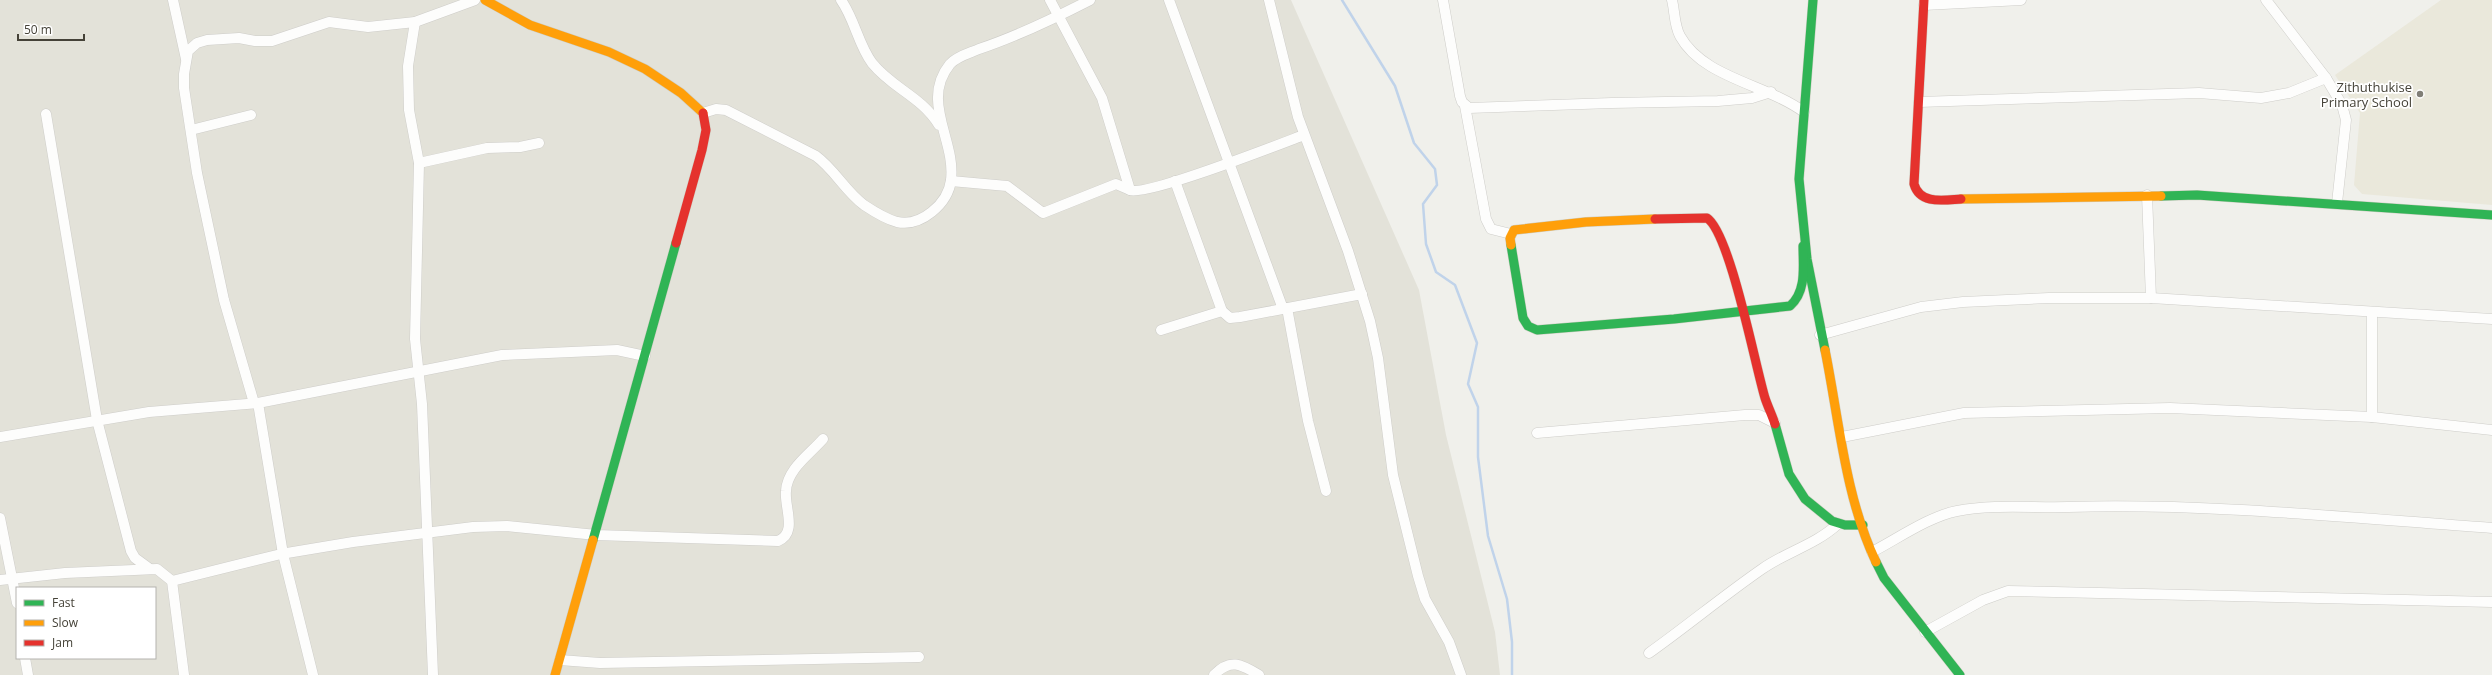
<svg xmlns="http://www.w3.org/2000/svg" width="2492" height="675" viewBox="0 0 2492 675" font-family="'Open Sans',sans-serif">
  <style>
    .residential { fill: #e3e2d9; fill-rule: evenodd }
    .education { fill: #eae8db }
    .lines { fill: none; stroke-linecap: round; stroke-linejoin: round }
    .stream { stroke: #c0d3ea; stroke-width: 2.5 }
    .street-casing { stroke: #cecdc9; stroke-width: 11 }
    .fast-casing { stroke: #cecdc2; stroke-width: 10 }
    .slow-casing { stroke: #cecdc2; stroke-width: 10 }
    .jam-casing { stroke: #cecdc2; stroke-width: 10 }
    .street { stroke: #fdfdfc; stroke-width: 10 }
    .fast { stroke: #30b455; stroke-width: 9 }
    .slow { stroke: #ff9f0a; stroke-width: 9 }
    .jam { stroke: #e5322d; stroke-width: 9 }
    .poi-dot { fill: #817f77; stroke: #fff; stroke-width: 1.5 }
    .labels { text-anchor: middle; stroke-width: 3.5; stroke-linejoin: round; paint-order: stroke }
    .poi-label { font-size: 13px; fill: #454238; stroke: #fff; text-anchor: end }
  </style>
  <rect width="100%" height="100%" fill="#f0f0eb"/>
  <!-- residential -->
  <path class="residential" d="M 0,0 L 1291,0 L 1419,290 L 1446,435 L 1495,632 L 1500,675 L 0,675 ZM 17,588 L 155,588 L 155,658 L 17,658 Z"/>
  <!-- education -->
  <path class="education" d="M 2441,0 L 2492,0 L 2492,205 L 2362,194 L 2354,185 L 2360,113 L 2335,75 Z"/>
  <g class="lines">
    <!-- stream -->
    <path class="stream" d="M 1342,0 L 1395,86 L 1414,143 L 1435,169 L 1437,185 L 1423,204 L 1426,244 L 1436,272 L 1455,285 L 1477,343 L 1468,384 L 1478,407 L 1478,457 L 1488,536 L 1507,599 L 1512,642 L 1512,675"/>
    <!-- street casing -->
    <g class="street-casing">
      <g id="street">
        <path d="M 173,0 L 186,59"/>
        <path d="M 841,0 C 855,20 858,44 872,63 C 893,89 921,96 939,125"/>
        <path d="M 1050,0 L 1102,98 L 1130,190 C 1145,197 1280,144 1304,135"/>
        <path d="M 1169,0 L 1283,309"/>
        <path d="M 1269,0 L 1298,117 L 1348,251 L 1370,321 L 1378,358 L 1393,475 L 1418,576 L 1425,599 L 1449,642 L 1461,675"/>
        <path d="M 1443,0 L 1460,96 L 1462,102 L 1469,108 L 1612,103 L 1718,101 L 1752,98 L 1771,92"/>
        <path d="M 1672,0 C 1675,12 1674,25 1680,36 C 1703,78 1766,84 1804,112"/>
        <path d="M 2266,0 L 2326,78 L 2342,105 L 2346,120 L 2337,203"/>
        <path d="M 1924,5 L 2021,0"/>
        <path d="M 415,22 L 408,66 L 409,110 L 419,163 L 415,339 L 422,404 L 433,675"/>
        <path d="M 1919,102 L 2199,93 L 2261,98 L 2289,93 L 2326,78"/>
        <path d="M 1465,106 L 1486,219 L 1491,229 L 1511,234"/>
        <path d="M 703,113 L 716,109 L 726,110 L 816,156 C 835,170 845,191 864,205 C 873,211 886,219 897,222 C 921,227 948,204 951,180 C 956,140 920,101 950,64 C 957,56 970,53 979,49 C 1018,36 1053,19 1090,0"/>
        <path d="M 46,114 L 97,420 L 131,551 L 135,558 L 150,569"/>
        <path d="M 191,130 L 251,115"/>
        <path d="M 419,163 L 487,148 L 520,147 L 539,143"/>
        <path d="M 951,181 L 1007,186 L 1043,213 L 1116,184 L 1130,190"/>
        <path d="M 1175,181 L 1222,311 L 1230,318 L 1240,317 L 1362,294"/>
        <path d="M 2147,195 L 2151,298"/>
        <path d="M 1287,308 L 1308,421 L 1326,491"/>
        <path d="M 1161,330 L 1222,311"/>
        <path d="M 1820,335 L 1921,307 L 1963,302 L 2049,298 L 2151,298 L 2492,319"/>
        <path d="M 254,403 L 224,300 L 197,173 L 184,88 L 184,74 L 188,51 L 197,43 L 207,40 L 239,38 L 255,41 L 272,41 L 329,22 L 368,27 L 415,22 L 475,0"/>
        <path d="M 258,403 L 283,554 L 313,675"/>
        <path d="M 2372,417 L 2372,312"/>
        <path d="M 1537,433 L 1745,415 L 1759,415 L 1775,423"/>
        <path d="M 0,437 L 149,412 L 258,403 L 502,355 L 617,350 L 645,356"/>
        <path d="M 1842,437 L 1964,413 L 2170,408 L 2372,417 L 2492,430"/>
        <path d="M 0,518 L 17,603"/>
        <path d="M 1872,552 C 1897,539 1930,516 1957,511 C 1993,504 2032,508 2068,507 C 2210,503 2351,518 2492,528"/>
        <path d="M 0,580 L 65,573 L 157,569 L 172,581 L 184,675"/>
        <path d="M 172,581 L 281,554 L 353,542 L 473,527 L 507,526 L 596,535 L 778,541 C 798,533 784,507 786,491 C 787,469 810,454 823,439"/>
        <path d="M 1925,632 L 1983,600 L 2008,591 L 2492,602"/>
        <path d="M 1649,653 C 1687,626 1723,596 1762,569 C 1786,552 1815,545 1838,524"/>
        <path d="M 25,658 L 28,675"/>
        <path d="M 560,660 L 600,663 L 919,657"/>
        <path d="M 1214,675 C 1230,658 1241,664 1259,675"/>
      </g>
    </g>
    <!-- fast casing -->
    <g class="fast-casing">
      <g id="fast">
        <path d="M 1813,0 L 1799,179 L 1807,259 L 1825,350"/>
        <path d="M 2161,196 L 2197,195 L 2492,215"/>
        <path d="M 1511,245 L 1523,318 L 1528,326 L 1537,330 L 1674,319 L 1790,306 C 1807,291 1803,266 1803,246"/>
        <path d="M 1775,424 L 1789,474 L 1805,499 L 1832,521 L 1845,525 L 1863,525"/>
        <path d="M 593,540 L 676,243"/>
        <path d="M 1876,562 L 1884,578 L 1960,675"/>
      </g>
    </g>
    <!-- slow casing -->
    <g class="slow-casing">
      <g id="slow">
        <path d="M 485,0 L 530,25 L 609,52 L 645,69 L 681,93 L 703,113"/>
        <path d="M 1961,199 L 2161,196"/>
        <path d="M 1511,245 L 1510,238 L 1514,230 L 1586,222 L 1655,219"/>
        <path d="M 1825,350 C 1839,419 1845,497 1876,562"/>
        <path d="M 555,675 L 593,540"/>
      </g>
    </g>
    <!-- jam casing -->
    <g class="jam-casing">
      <g id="jam">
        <path d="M 1924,0 L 1914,184 C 1920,205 1944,200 1961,199"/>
        <path d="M 1655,219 L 1707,218 C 1730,233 1755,365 1765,398 C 1768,407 1772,415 1775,424"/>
        <path d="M 676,243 L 702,150 L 706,130 L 703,113"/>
      </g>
    </g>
    <!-- street -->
    <use href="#street" class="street"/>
    <!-- fast -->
    <use href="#fast" class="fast"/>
    <!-- slow -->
    <use href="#slow" class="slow"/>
    <!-- jam -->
    <use href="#jam" class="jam"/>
  </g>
  <!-- markers -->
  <circle class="poi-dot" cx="2420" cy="94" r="4"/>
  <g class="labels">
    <!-- poi labels -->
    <g class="poi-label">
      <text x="2412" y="92">Zithuthukise<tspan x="2412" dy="15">Primary School</tspan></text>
    </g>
  </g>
  <!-- legend -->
  <rect x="16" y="587" width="140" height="72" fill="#ffffff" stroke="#b5b3af"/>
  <rect x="24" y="600" width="20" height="6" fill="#30b455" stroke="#b5b3af"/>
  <text x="52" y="607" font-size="12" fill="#454238">Fast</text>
  <rect x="24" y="620" width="20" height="6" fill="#ff9f0a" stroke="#b5b3af"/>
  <text x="52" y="627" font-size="12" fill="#454238">Slow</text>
  <rect x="24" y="640" width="20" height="6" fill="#e5322d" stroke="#b5b3af"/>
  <text x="52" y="647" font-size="12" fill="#454238">Jam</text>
  <!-- scale -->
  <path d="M18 34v6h66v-6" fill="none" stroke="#454238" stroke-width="2"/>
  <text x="24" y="34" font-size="12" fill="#454238" stroke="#ffffff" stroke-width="3" paint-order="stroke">50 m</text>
</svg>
